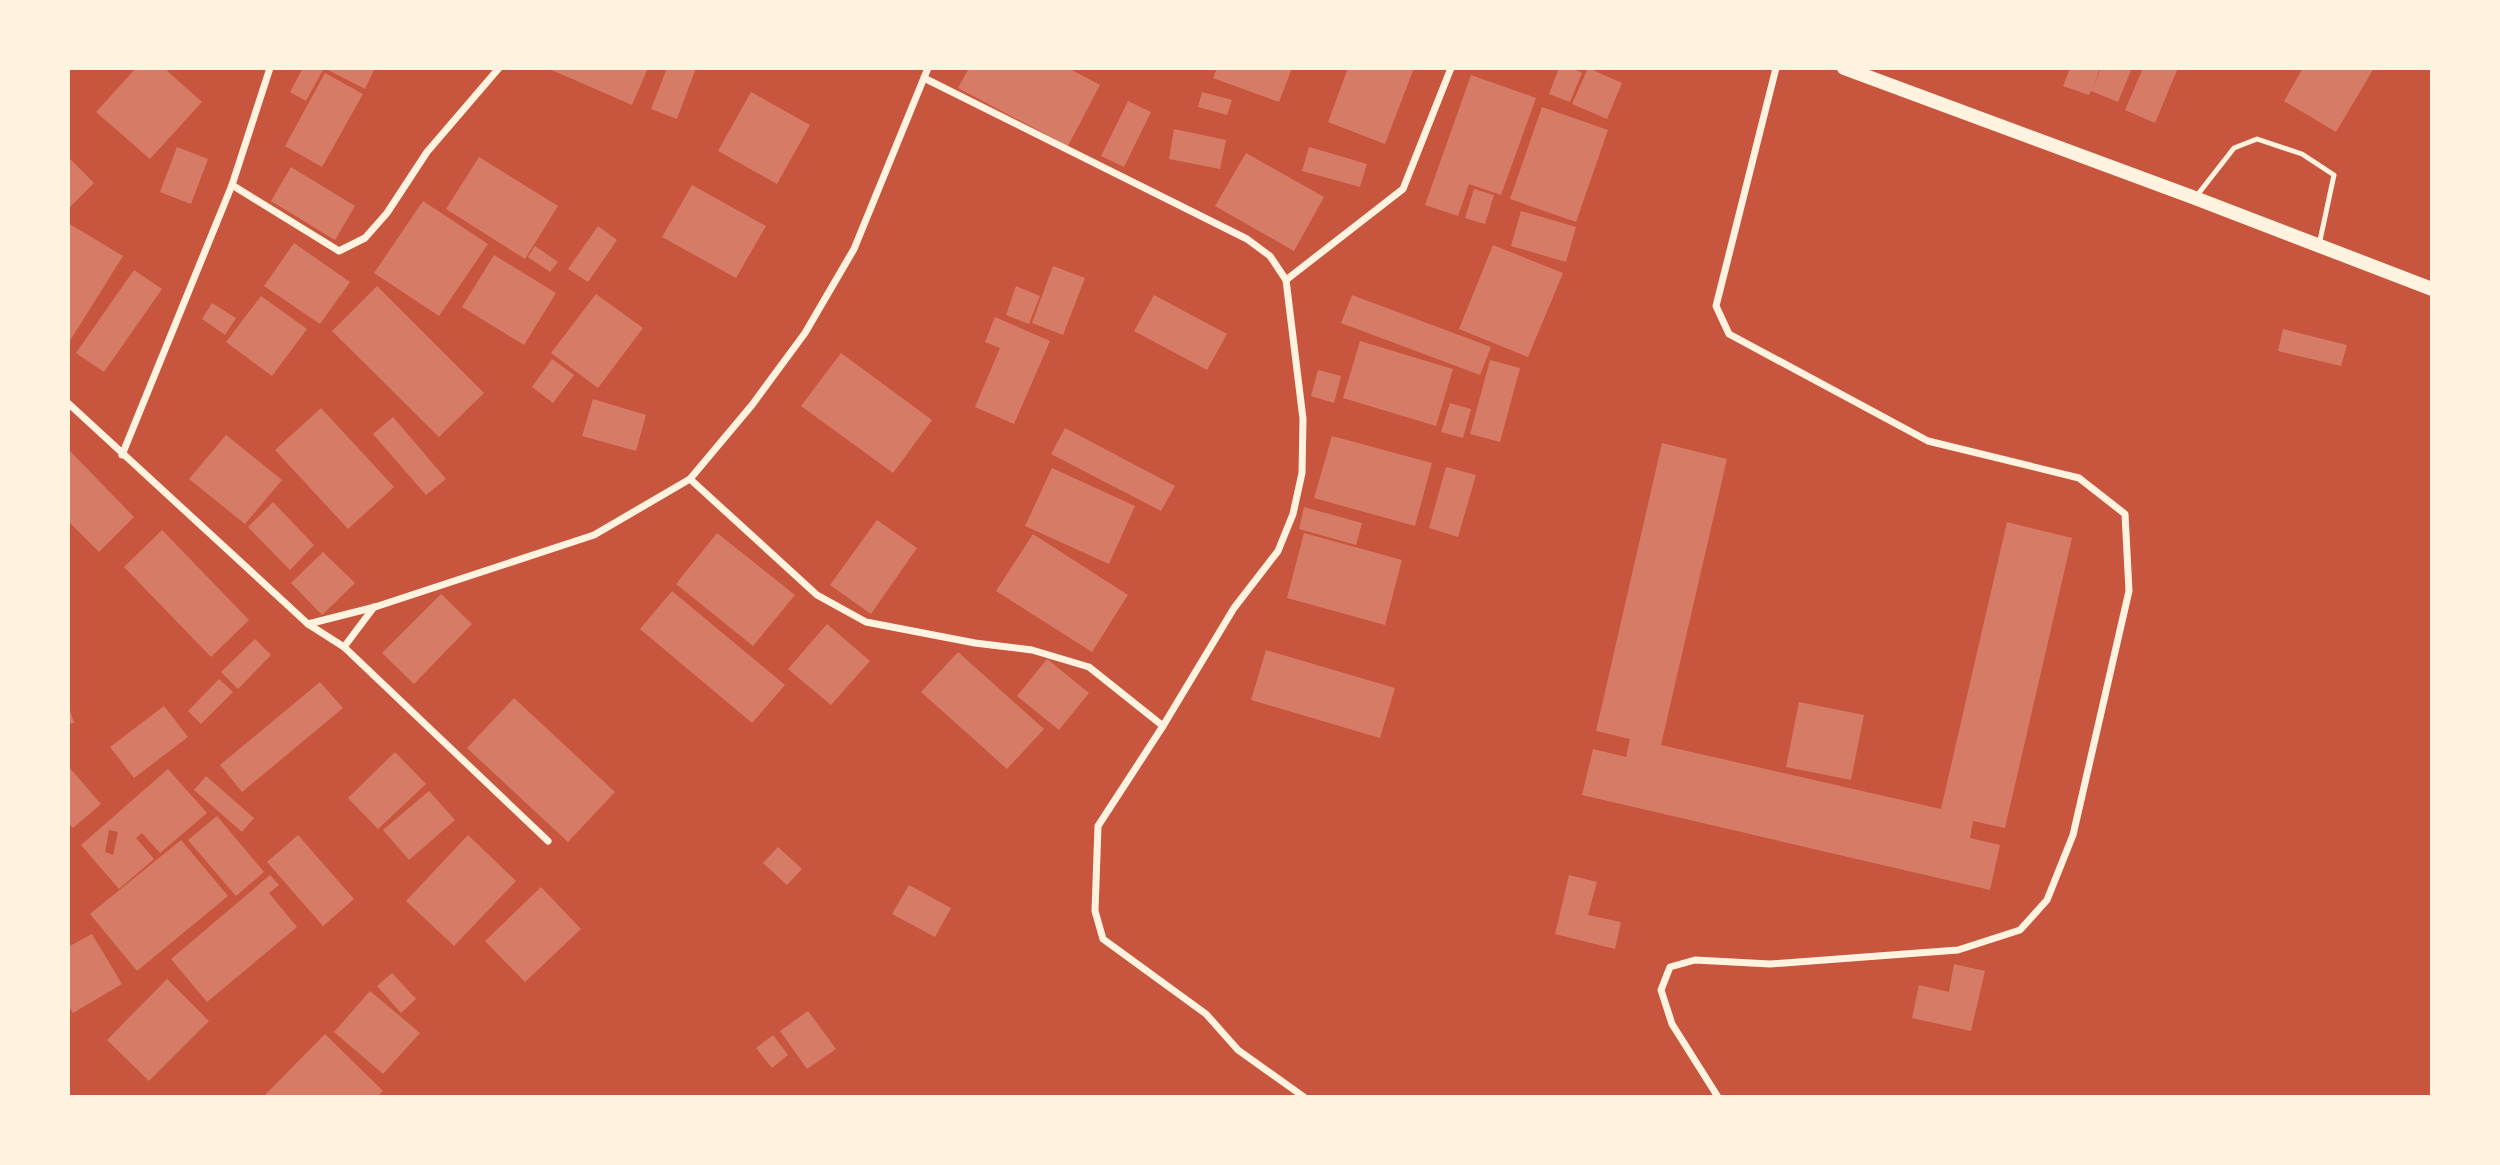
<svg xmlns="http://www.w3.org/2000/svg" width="2500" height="1165" viewBox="0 0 2500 1165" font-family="'DejaVu Sans',sans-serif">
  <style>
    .building { fill: #d67c66; fill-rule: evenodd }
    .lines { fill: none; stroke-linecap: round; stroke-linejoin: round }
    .service { stroke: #fff3e0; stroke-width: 5 }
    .minor { stroke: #fff3e0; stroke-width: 7 }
    .secondary { stroke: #fff3e0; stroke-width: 14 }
  </style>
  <rect width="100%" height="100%" fill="#c8553d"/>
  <!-- building -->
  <g class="building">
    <path d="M 136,68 L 164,68 L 202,102 L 150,159 L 96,112 Z"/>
    <path d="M 303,68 L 324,68 L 306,101 L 290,92 Z"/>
    <path d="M 329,68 L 375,68 L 365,89 L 328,70 Z"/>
    <path d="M 547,68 L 648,68 L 632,105 Z"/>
    <path d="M 667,68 L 696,68 L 677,119 L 651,109 Z"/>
    <path d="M 969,68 L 1068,68 L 1100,85 L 1068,146 L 958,88 Z"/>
    <path d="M 1217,68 L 1292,68 L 1279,102 L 1213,78 Z"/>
    <path d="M 1348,68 L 1414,68 L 1385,144 L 1328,122 Z"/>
    <path d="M 1559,68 L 1571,68 L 1582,73 L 1570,102 L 1549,94 Z"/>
    <path d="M 1588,68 L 1622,83 L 1607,119 L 1572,104 Z"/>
    <path d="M 2070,68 L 2100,68 L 2093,88 L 2101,68 L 2132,68 L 2118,102 L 2091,91 L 2089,95 L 2063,86 Z"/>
    <path d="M 2143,68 L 2178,68 L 2155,123 L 2125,110 Z"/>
    <path d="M 2303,68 L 2374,68 L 2336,132 L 2284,101 Z"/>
    <path d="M 325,73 L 363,94 L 322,167 L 285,146 Z"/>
    <path d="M 1471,75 L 1536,98 L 1501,195 L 1469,184 L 1458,216 L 1425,205 Z"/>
    <path d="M 751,92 L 810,125 L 777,184 L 718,151 Z"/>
    <path d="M 1202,92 L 1232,100 L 1227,115 L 1198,107 Z"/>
    <path d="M 1128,101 L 1151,112 L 1124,167 L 1101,156 Z"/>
    <path d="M 1542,107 L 1608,130 L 1576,222 L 1510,199 Z"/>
    <path d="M 1174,129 L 1226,140 L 1220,169 L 1169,159 Z"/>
    <path d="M 177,147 L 208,159 L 191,204 L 160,192 Z"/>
    <path d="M 1309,147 L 1367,164 L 1360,187 L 1302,171 Z"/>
    <path d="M 1246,153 L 1324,197 L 1294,251 L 1215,206 Z"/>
    <path d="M 68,157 L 94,183 L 68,209 Z"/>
    <path d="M 479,157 L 558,206 L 525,259 L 446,209 Z"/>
    <path d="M 291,167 L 355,206 L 335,240 L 271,201 Z"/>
    <path d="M 692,185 L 766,226 L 736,278 L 662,237 Z"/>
    <path d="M 1474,189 L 1494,195 L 1485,224 L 1465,218 Z"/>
    <path d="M 423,201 L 488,244 L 439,316 L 374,273 Z"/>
    <path d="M 1521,211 L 1576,227 L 1566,262 L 1511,246 Z"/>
    <path d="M 68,223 L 123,256 L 68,344 Z"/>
    <path d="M 598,226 L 617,240 L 588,282 L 568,269 Z"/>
    <path d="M 294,243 L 350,282 L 320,324 L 264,286 Z"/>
    <path d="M 1493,245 L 1563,273 L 1528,357 L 1459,329 Z"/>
    <path d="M 535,246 L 558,262 L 550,272 L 528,257 Z"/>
    <path d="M 494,255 L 556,293 L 524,345 L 462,307 Z"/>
    <path d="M 1053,266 L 1085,278 L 1063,335 L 1032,323 Z"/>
    <path d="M 134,270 L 162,289 L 104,372 L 76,353 Z"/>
    <path d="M 377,286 L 484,393 L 439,437 L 332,331 Z"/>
    <path d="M 1016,286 L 1040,296 L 1029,324 L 1006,315 Z"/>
    <path d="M 596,294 L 643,328 L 598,388 L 551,353 Z"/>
    <path d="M 1154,295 L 1227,334 L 1207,370 L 1134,331 Z"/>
    <path d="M 1352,295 L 1491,347 L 1480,375 L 1341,323 Z"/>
    <path d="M 261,296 L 307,329 L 272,376 L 226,342 Z"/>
    <path d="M 212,303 L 236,318 L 225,335 L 202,319 Z"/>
    <path d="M 995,317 L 1050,341 L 1014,424 L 975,407 L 1000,348 L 985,342 Z"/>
    <path d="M 2283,329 L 2347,345 L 2341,366 L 2278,351 Z"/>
    <path d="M 1360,341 L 1453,369 L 1436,426 L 1343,398 Z"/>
    <path d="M 841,353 L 932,420 L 893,473 L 801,406 Z"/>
    <path d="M 552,359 L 574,375 L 553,403 L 532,387 Z"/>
    <path d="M 1490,360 L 1520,368 L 1500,442 L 1470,434 Z"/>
    <path d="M 1318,370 L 1341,376 L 1334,403 L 1311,396 Z"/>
    <path d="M 593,399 L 646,415 L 636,451 L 582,436 Z"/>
    <path d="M 1450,403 L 1471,409 L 1463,438 L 1441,432 Z"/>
    <path d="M 321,408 L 394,487 L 348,529 L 275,450 Z"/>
    <path d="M 393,417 L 446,479 L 426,495 L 373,434 Z"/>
    <path d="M 1065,428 L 1175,486 L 1161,511 L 1051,454 Z"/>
    <path d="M 226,435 L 282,480 L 245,524 L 189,479 Z"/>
    <path d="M 1332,436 L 1432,463 L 1415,526 L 1314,498 Z"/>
    <path d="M 1662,443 L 1727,459 L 1661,745 L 1941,809 L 2007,522 L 2072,538 L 2005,828 L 1973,821 L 1970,838 L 2000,845 L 1990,890 L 1582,795 L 1593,749 L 1626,757 L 1630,739 L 1596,731 Z"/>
    <path d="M 68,449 L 134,517 L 99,552 L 68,521 Z"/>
    <path d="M 1446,467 L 1476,475 L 1458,537 L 1429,528 Z"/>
    <path d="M 1052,468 L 1135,506 L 1109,564 L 1025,526 Z"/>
    <path d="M 273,502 L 314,545 L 290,570 L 248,527 Z"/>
    <path d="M 1304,507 L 1362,523 L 1356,545 L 1299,529 Z"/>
    <path d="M 877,520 L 917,548 L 871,614 L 830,585 Z"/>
    <path d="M 162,530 L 249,620 L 211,657 L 124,567 Z"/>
    <path d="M 717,533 L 795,595 L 753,646 L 676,584 Z"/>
    <path d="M 1304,533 L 1402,560 L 1385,625 L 1287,598 Z"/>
    <path d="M 1033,534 L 1128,595 L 1092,652 L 996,591 Z"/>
    <path d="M 323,552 L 355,583 L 322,615 L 291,583 Z"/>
    <path d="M 672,591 L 785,685 L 752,723 L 640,629 Z"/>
    <path d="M 441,594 L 472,624 L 414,684 L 382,653 Z"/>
    <path d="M 827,624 L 870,661 L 831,705 L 788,669 Z"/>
    <path d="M 255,639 L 271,655 L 238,689 L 221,672 Z"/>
    <path d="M 1266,650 L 1395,688 L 1380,738 L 1251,700 Z"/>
    <path d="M 958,652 L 1044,729 L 1007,769 L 921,692 Z"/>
    <path d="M 1047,659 L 1089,693 L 1059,730 L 1017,696 Z"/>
    <path d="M 219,679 L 233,692 L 201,724 L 188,711 Z"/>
    <path d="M 320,682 L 343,708 L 242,792 L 220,765 Z"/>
    <path d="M 514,698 L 615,792 L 568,842 L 467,748 Z"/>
    <path d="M 1799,702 L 1864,715 L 1851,780 L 1786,767 Z"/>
    <path d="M 68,704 L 74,723 L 68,724 Z"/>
    <path d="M 164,706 L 188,737 L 134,778 L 110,747 Z"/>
    <path d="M 395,752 L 426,784 L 378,829 L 348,798 Z"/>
    <path d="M 68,766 L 101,804 L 73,828 L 68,823 Z"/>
    <path d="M 168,769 L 207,813 L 160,853 L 142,833 L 136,838 L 154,859 L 119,889 L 81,845 ZM 109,830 L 118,832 L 113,855 L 105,852 Z"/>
    <path d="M 206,776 L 254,818 L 242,832 L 194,790 Z"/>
    <path d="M 429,791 L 455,820 L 409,860 L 383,830 Z"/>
    <path d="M 217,816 L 264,872 L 236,896 L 188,840 Z"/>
    <path d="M 298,835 L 354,899 L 323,926 L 267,862 Z"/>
    <path d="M 468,835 L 516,881 L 454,946 L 406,901 Z"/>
    <path d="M 181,840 L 228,896 L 137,971 L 90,914 Z"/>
    <path d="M 778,847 L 802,869 L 787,885 L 763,863 Z"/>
    <path d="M 270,875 L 279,885 L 269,893 L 297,927 L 207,1002 L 171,959 Z"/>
    <path d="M 1569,875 L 1597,882 L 1588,915 L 1621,922 L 1615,949 L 1555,934 Z"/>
    <path d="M 909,885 L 951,908 L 935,937 L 892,914 Z"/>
    <path d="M 541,887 L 581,929 L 525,982 L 485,941 Z"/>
    <path d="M 92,934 L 122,984 L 73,1013 L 68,1005 L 68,947 Z"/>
    <path d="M 1954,964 L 1985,971 L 1971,1031 L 1912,1018 L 1919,985 L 1949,992 Z"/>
    <path d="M 392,973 L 416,999 L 401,1013 L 377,986 Z"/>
    <path d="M 167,979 L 209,1021 L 149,1081 L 107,1040 Z"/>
    <path d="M 370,991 L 420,1033 L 383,1074 L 334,1032 Z"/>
    <path d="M 808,1011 L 836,1049 L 807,1069 L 780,1031 Z"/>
    <path d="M 325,1034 L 383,1091 L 377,1097 L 263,1097 Z"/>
    <path d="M 773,1035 L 788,1055 L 772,1068 L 756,1048 Z"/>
  </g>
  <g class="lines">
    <!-- service -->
    <path class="service" d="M 2195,198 L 2234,148 L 2257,139 L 2302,154 L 2334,175 L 2319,245"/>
    <!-- minor -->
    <g class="minor">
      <path d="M 924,78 L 1247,239 L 1270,256 L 1286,280 L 1303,419 L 1302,473 L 1293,514 L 1278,551 L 1234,608 L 1163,726"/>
      <path d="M 232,185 L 339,251 L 365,238 L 387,213 L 427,152 L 499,68"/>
      <path d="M 1286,280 L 1403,189 L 1451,68"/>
      <path d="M 68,403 L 308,624 L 344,647 L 548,841"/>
      <path d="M 122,455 L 232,185 L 270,68"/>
      <path d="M 690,479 L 817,595 L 866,622 L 975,643 L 1032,650 L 1089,667 L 1163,726 L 1098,826 L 1095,911 L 1103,939 L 1206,1014 L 1238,1050 L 1304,1097"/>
      <path d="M 308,624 L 375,607 L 594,535 L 690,479 L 752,405 L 805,333 L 854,249 L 928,68"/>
      <path d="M 344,647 L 374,607"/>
      <path d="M 1718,1097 L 1672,1024 L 1661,990 L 1670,967 L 1695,960 L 1770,964 L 1958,950 L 2020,930 L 2047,900 L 2073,835 L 2129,591 L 2125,514 L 2079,478 L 1928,441 L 1729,334 L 1716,306 L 1776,68"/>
    </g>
    <!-- secondary -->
    <path class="secondary" d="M 1844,68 L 2195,198 L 2432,289"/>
  </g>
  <!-- border -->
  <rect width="2500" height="1165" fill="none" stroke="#fff3e0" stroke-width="140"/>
</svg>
